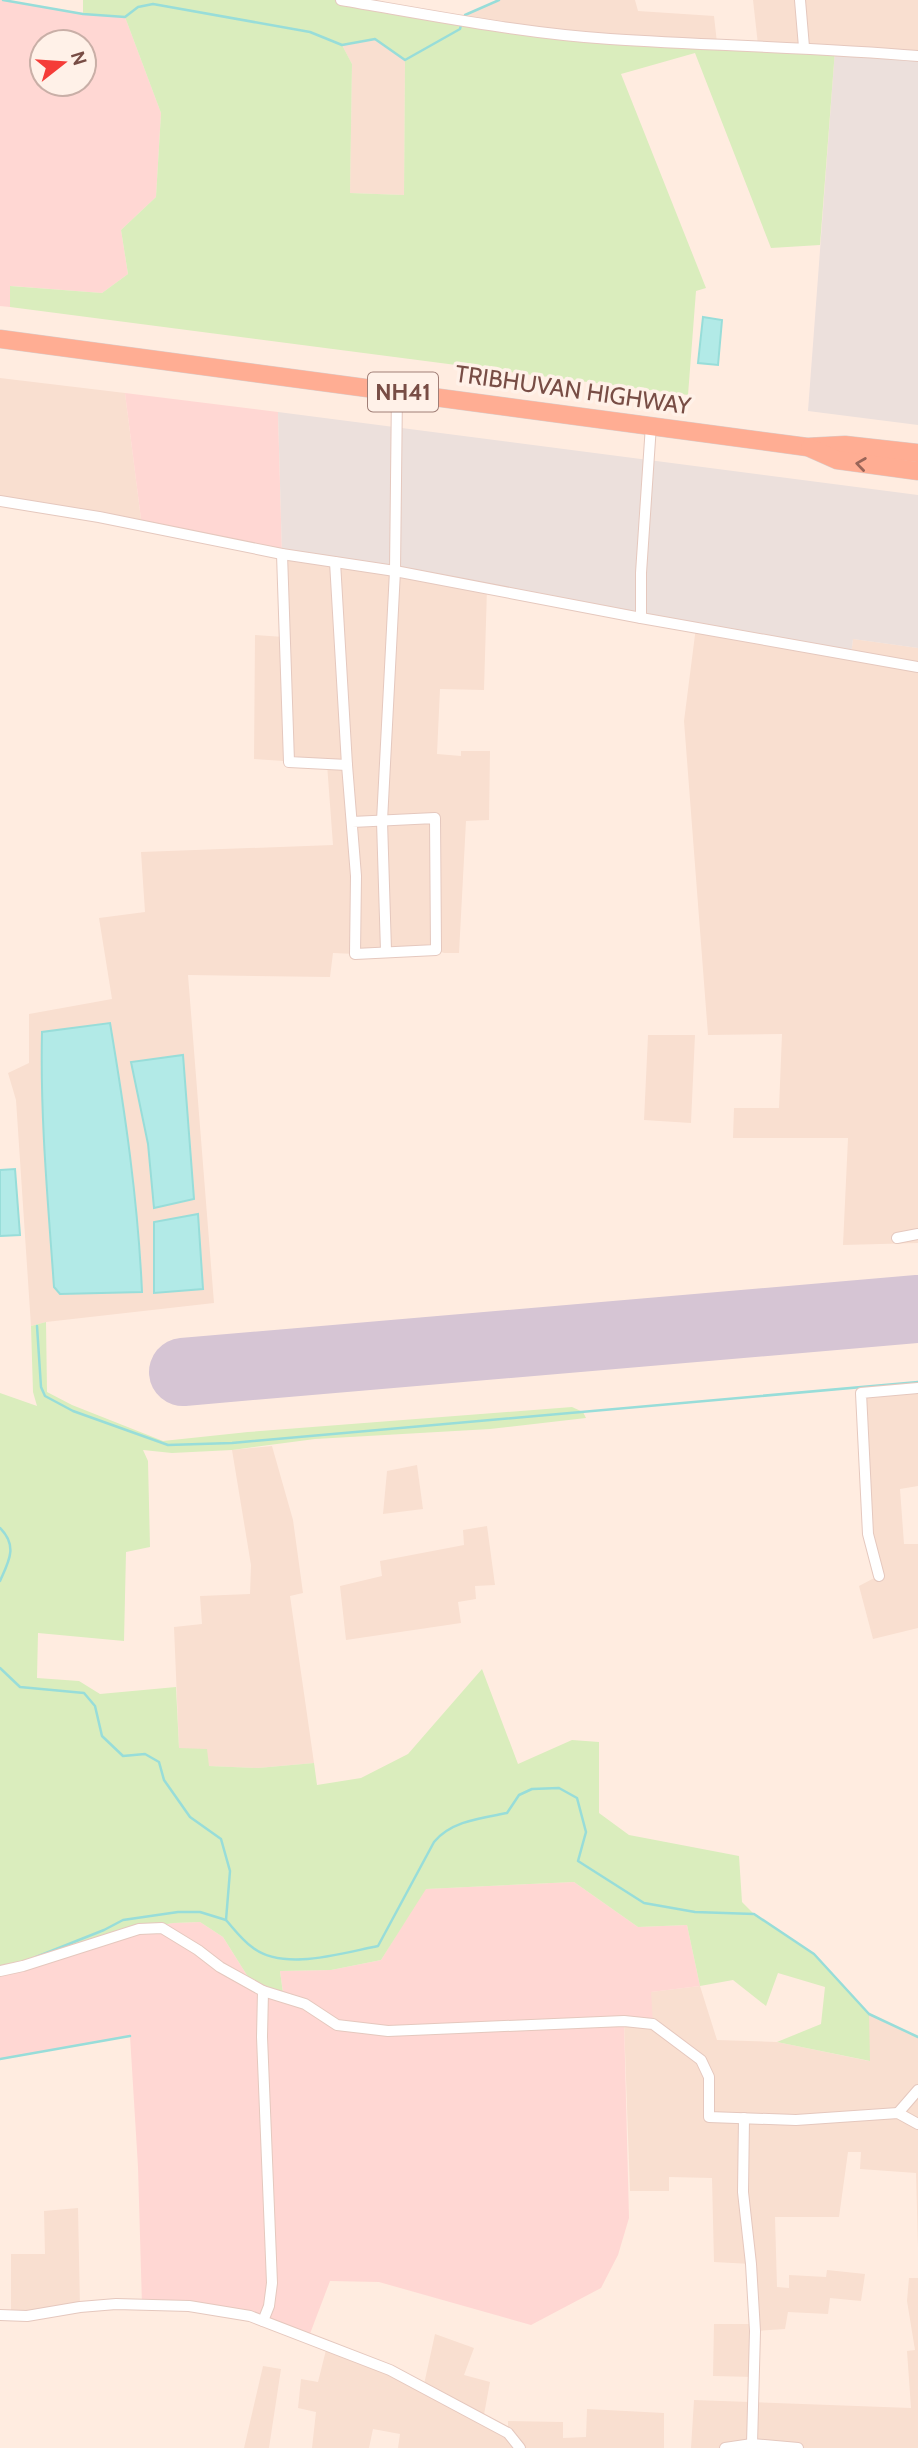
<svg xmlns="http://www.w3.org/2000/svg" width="918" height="2448" viewBox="0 0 918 2448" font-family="Cabin,sans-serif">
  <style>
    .residential { fill: #f9dfd0 }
    .commercial { fill: #ffd7d3; fill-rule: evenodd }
    .industrial { fill: #ece0dc }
    .green { fill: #daedbd; fill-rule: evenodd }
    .water { fill: #b2eae7; stroke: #98ddd9; stroke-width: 2 }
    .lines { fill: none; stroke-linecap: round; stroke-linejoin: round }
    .stream { stroke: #98ddd9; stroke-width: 2.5 }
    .runway { stroke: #d6c5d4; stroke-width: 68 }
    .minor-casing { stroke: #e5c8be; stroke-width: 12 }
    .trunk-casing { stroke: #d9cdcb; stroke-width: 19 }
    .minor { stroke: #fff; stroke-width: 10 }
    .trunk { stroke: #ffad93; stroke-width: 18 }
    .oneway { stroke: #9a6558 }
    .labels { text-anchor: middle; stroke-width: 7; stroke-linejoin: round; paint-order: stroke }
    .shield { fill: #fff1e8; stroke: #a07e76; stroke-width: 2 }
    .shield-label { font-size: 23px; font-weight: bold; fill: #784d45 }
    .street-label { font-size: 24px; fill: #784d45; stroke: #fff1e8 }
  </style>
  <rect width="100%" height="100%" fill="#ffece0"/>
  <!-- residential -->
  <g class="residential">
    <path d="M 499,0 L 635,0 L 638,11 L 714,16 L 717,43 L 609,39 L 455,20 Z"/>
    <path d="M 753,0 L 918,0 L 918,56 L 758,45 Z"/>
    <path d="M 375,39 L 405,60 L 404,195 L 350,193 L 352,64 L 342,45 Z"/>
    <path d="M 0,378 L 125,393 L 142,527 L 0,501 Z"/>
    <path d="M 298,557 L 487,588 L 484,690 L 440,689 L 437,754 L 461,756 L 461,751 L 490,751 L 489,820 L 466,821 L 459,953 L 444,953 L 436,950 L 355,954 L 333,953 L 330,977 L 188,975 L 214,1303 L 46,1322 L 31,1326 L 16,1100 L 8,1073 L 29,1063 L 29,1014 L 112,999 L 99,918 L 145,912 L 141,852 L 333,845 L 327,764 L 254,759 L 255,635 L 284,637 L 282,562 Z"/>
    <path d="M 696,627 L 851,655 L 853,639 L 918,648 L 918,1243 L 843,1245 L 848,1138 L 733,1138 L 734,1108 L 779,1108 L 782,1034 L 708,1035 L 684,721 Z"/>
    <path d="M 648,1035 L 695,1035 L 691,1123 L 644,1120 Z"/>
    <path d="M 918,1388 L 918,1486 L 900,1489 L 904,1544 L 918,1544 L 918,1628 L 873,1639 L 859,1586 L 878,1576 L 868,1534 L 861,1393 Z"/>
    <path d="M 272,1446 L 293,1520 L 303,1593 L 290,1596 L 314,1763 L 258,1768 L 208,1766 L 179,1748 L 174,1627 L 202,1624 L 200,1596 L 250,1594 L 251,1565 L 232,1450 Z"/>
    <path d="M 417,1465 L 423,1509 L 383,1514 L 387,1471 Z"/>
    <path d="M 487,1526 L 495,1585 L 475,1586 L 476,1599 L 458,1602 L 461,1623 L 346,1640 L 340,1586 L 382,1576 L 380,1561 L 464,1545 L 463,1530 Z"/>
    <path d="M 700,1986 L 717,2040 L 777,2042 L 869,2061 L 869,2014 L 918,2037 L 918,2248 L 916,2173 L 860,2169 L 861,2152 L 848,2152 L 839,2217 L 775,2217 L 777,2287 L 789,2288 L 789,2275 L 826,2277 L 827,2270 L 865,2274 L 861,2301 L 830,2298 L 828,2314 L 788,2312 L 785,2329 L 755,2331 L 754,2377 L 713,2376 L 714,2324 L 754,2324 L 751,2264 L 714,2262 L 712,2178 L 669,2177 L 669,2191 L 630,2191 L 624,2021 L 651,1992 Z"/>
    <path d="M 78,2208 L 80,2307 L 11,2316 L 11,2254 L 45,2254 L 44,2211 Z"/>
    <path d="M 909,2278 L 918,2278 L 918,2448 L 691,2448 L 694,2400 L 911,2408 L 907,2351 L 915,2350 L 907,2301 Z"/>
    <path d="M 435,2334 L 474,2348 L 464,2375 L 490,2382 L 483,2420 L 508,2432 L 508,2421 L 563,2422 L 563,2438 L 586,2437 L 587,2409 L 664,2413 L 664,2448 L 398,2448 L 400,2434 L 373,2429 L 369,2448 L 312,2448 L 316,2412 L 298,2408 L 301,2379 L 318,2382 L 327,2346 L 423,2389 Z"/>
    <path d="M 263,2366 L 281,2369 L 269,2448 L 244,2448 Z"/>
  </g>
  <!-- commercial -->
  <g class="commercial">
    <path d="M 0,0 L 83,14 L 125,17 L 161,113 L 156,197 L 121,230 L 128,274 L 102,293 L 11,286 L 10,307 L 0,306 ZM 42,42 L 84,42 L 84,84 L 42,84 Z"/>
    <path d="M 125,393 L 278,412 L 282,554 L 142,527 Z"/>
    <path d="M 574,1882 L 638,1927 L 687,1925 L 700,1986 L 651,1992 L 653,2024 L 624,2021 L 629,2218 L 618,2255 L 601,2288 L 531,2325 L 379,2282 L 330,2281 L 308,2339 L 250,2316 L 142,2305 L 138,2167 L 130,2036 L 0,2059 L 0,1971 L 131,1929 L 173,1923 L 200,1922 L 223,1937 L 250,1980 L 284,2000 L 280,1971 L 331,1970 L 381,1960 L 425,1889 Z"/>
  </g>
  <!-- industrial -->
  <g class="industrial">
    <path d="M 835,50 L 918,56 L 918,425 L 808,411 Z"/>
    <path d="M 278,412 L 918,495 L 918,648 L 853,639 L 851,655 L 282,554 Z"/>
  </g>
  <!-- green -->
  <g class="green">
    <path d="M 83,0 L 341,0 L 609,39 L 835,50 L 820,245 L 771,248 L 695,53 L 621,74 L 706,288 L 696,291 L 688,395 L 10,307 L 10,286 L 102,293 L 128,274 L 121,230 L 156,197 L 161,113 L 125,17 L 83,14 ZM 375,39 L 405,60 L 404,195 L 350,193 L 352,64 L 342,45 Z"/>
    <path d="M 46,1322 L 47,1392 L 72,1405 L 163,1441 L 248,1432 L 572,1407 L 583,1412 L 586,1418 L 490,1429 L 315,1439 L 232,1450 L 172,1453 L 143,1450 L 148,1461 L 150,1547 L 126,1552 L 124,1641 L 38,1633 L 37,1678 L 79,1681 L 100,1694 L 176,1687 L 179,1748 L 207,1749 L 209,1766 L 258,1768 L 314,1763 L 317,1785 L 361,1778 L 408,1754 L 482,1669 L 518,1764 L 572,1740 L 599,1742 L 599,1813 L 629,1835 L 739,1856 L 742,1902 L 754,1914 L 814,1954 L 869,2014 L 870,2061 L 777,2042 L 821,2024 L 825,1987 L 778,1973 L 766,2006 L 733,1980 L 700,1986 L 687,1925 L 638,1927 L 574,1882 L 426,1889 L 381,1960 L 331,1970 L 280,1971 L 284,2001 L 250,1980 L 223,1937 L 200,1922 L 173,1923 L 128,1931 L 0,1971 L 0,1393 L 37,1406 L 33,1392 L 31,1326 Z"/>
  </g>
  <!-- water -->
  <g class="water">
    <path d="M 703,317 L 722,320 L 718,365 L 698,363 Z"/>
    <path d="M 110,1023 C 125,1112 138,1201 142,1292 L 60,1294 L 54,1287 C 48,1202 40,1117 42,1032 Z"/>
    <path d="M 183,1055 L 194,1199 L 154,1208 L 148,1144 L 131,1062 Z"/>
    <path d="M 15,1169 L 20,1235 L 0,1236 L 0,1170 Z"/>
    <path d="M 198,1214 L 203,1289 L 154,1293 L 154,1222 Z"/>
  </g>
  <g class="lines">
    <!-- stream -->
    <g class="stream">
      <path d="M 3,0 L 83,14 L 125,17 L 138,7 L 153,4 L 310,32 L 342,45 L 375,39 L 405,60 L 460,29 L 461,25"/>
      <path d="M 463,19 L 465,15 L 499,0"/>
      <path d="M 37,1326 L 41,1387 L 45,1396 L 73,1411 L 168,1445 L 232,1443 L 918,1382"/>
      <path d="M 0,1528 C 18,1546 9,1561 0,1581"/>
      <path d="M 0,1668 L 20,1687 L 84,1693 L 95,1706 L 102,1736 L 123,1756 L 145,1754 L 159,1762 L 164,1780 L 190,1817 L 221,1839 L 230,1871 L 226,1920 C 234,1929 242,1940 252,1947 C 283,1972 342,1953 378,1946 L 434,1842 C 451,1821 482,1818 507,1813 L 519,1795 L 532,1789 L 559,1788 L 577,1798 L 586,1832 L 578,1861 L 644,1903 L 695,1912 L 754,1914 L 814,1954 L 869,2014 L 918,2037"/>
      <path d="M 36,1957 L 104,1930 L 123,1920 L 178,1912 L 200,1912 L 226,1920"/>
      <path d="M 0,2059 L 130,2036"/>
    </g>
    <!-- runway -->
    <path class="runway" d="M 183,1372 L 918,1309"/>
    <!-- minor casing -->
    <g class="minor-casing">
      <g id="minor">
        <path d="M 341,0 C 430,15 520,33 610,39 C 713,46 815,47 918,56"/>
        <path d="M 800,0 L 804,47"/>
        <path d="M 651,425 L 641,573 L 641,618 L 918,667"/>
        <path d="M 0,501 L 99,517 L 282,554 L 395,571 L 641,618"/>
        <path d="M 282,554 L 289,762 L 347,765"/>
        <path d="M 335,562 L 347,765 L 356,876 L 355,954 L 436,950 L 435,818 L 352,822"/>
        <path d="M 386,951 L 382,821 L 395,571 L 397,391"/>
        <path d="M 897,1238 L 918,1234"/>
        <path d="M 879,1576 L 868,1534 L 861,1393 L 918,1388"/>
        <path d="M 0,1971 L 23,1966 L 139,1929 L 162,1928 L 198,1950 L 220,1967 L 263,1991 L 262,2037 L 272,2283 L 269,2306 L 263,2321"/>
        <path d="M 263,1991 L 305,2004 L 337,2025 L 388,2031 L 624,2021 L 653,2024 L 701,2060 L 709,2077 L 709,2117 L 796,2120 L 898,2113 L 918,2124"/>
        <path d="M 898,2113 L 918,2090"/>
        <path d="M 744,2118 L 743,2192 L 751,2264 L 755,2331 L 752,2444"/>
        <path d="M 0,2315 L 27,2316 L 80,2307 L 116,2304 L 189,2306 L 250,2316 L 390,2370 L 508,2433 L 520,2448"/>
        <path d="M 725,2448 L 752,2444 L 798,2448"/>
      </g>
    </g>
    <!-- trunk casing -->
    <g class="trunk-casing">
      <g id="trunk">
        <path d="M 0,339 L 807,447 L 845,445 L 918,453"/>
        <path d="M 810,448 L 837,460 L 918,471"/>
      </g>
    </g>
    <!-- minor -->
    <use href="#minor" class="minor"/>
    <!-- trunk -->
    <use href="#trunk" class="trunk"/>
  </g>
  <!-- one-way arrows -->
  <defs><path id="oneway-chevron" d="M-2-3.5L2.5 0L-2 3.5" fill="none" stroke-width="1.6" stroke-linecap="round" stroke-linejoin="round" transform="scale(1.75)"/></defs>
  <use class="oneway" href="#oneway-chevron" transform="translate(861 464) rotate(-172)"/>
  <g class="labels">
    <!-- shield labels -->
    <rect class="shield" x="368" y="372.5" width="70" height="39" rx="5"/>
    <g class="shield-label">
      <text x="403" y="400">NH41</text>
    </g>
    <!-- street labels -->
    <g class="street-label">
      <text transform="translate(573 390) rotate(8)" y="8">TRIBHUVAN HIGHWAY</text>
    </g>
  </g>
  <!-- north arrow -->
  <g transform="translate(63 63) rotate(73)"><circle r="33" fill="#fff1e8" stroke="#c9afa7" stroke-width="2"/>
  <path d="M0-5L12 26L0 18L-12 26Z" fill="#f53c38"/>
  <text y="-10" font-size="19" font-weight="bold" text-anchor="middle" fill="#784d45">N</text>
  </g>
</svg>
